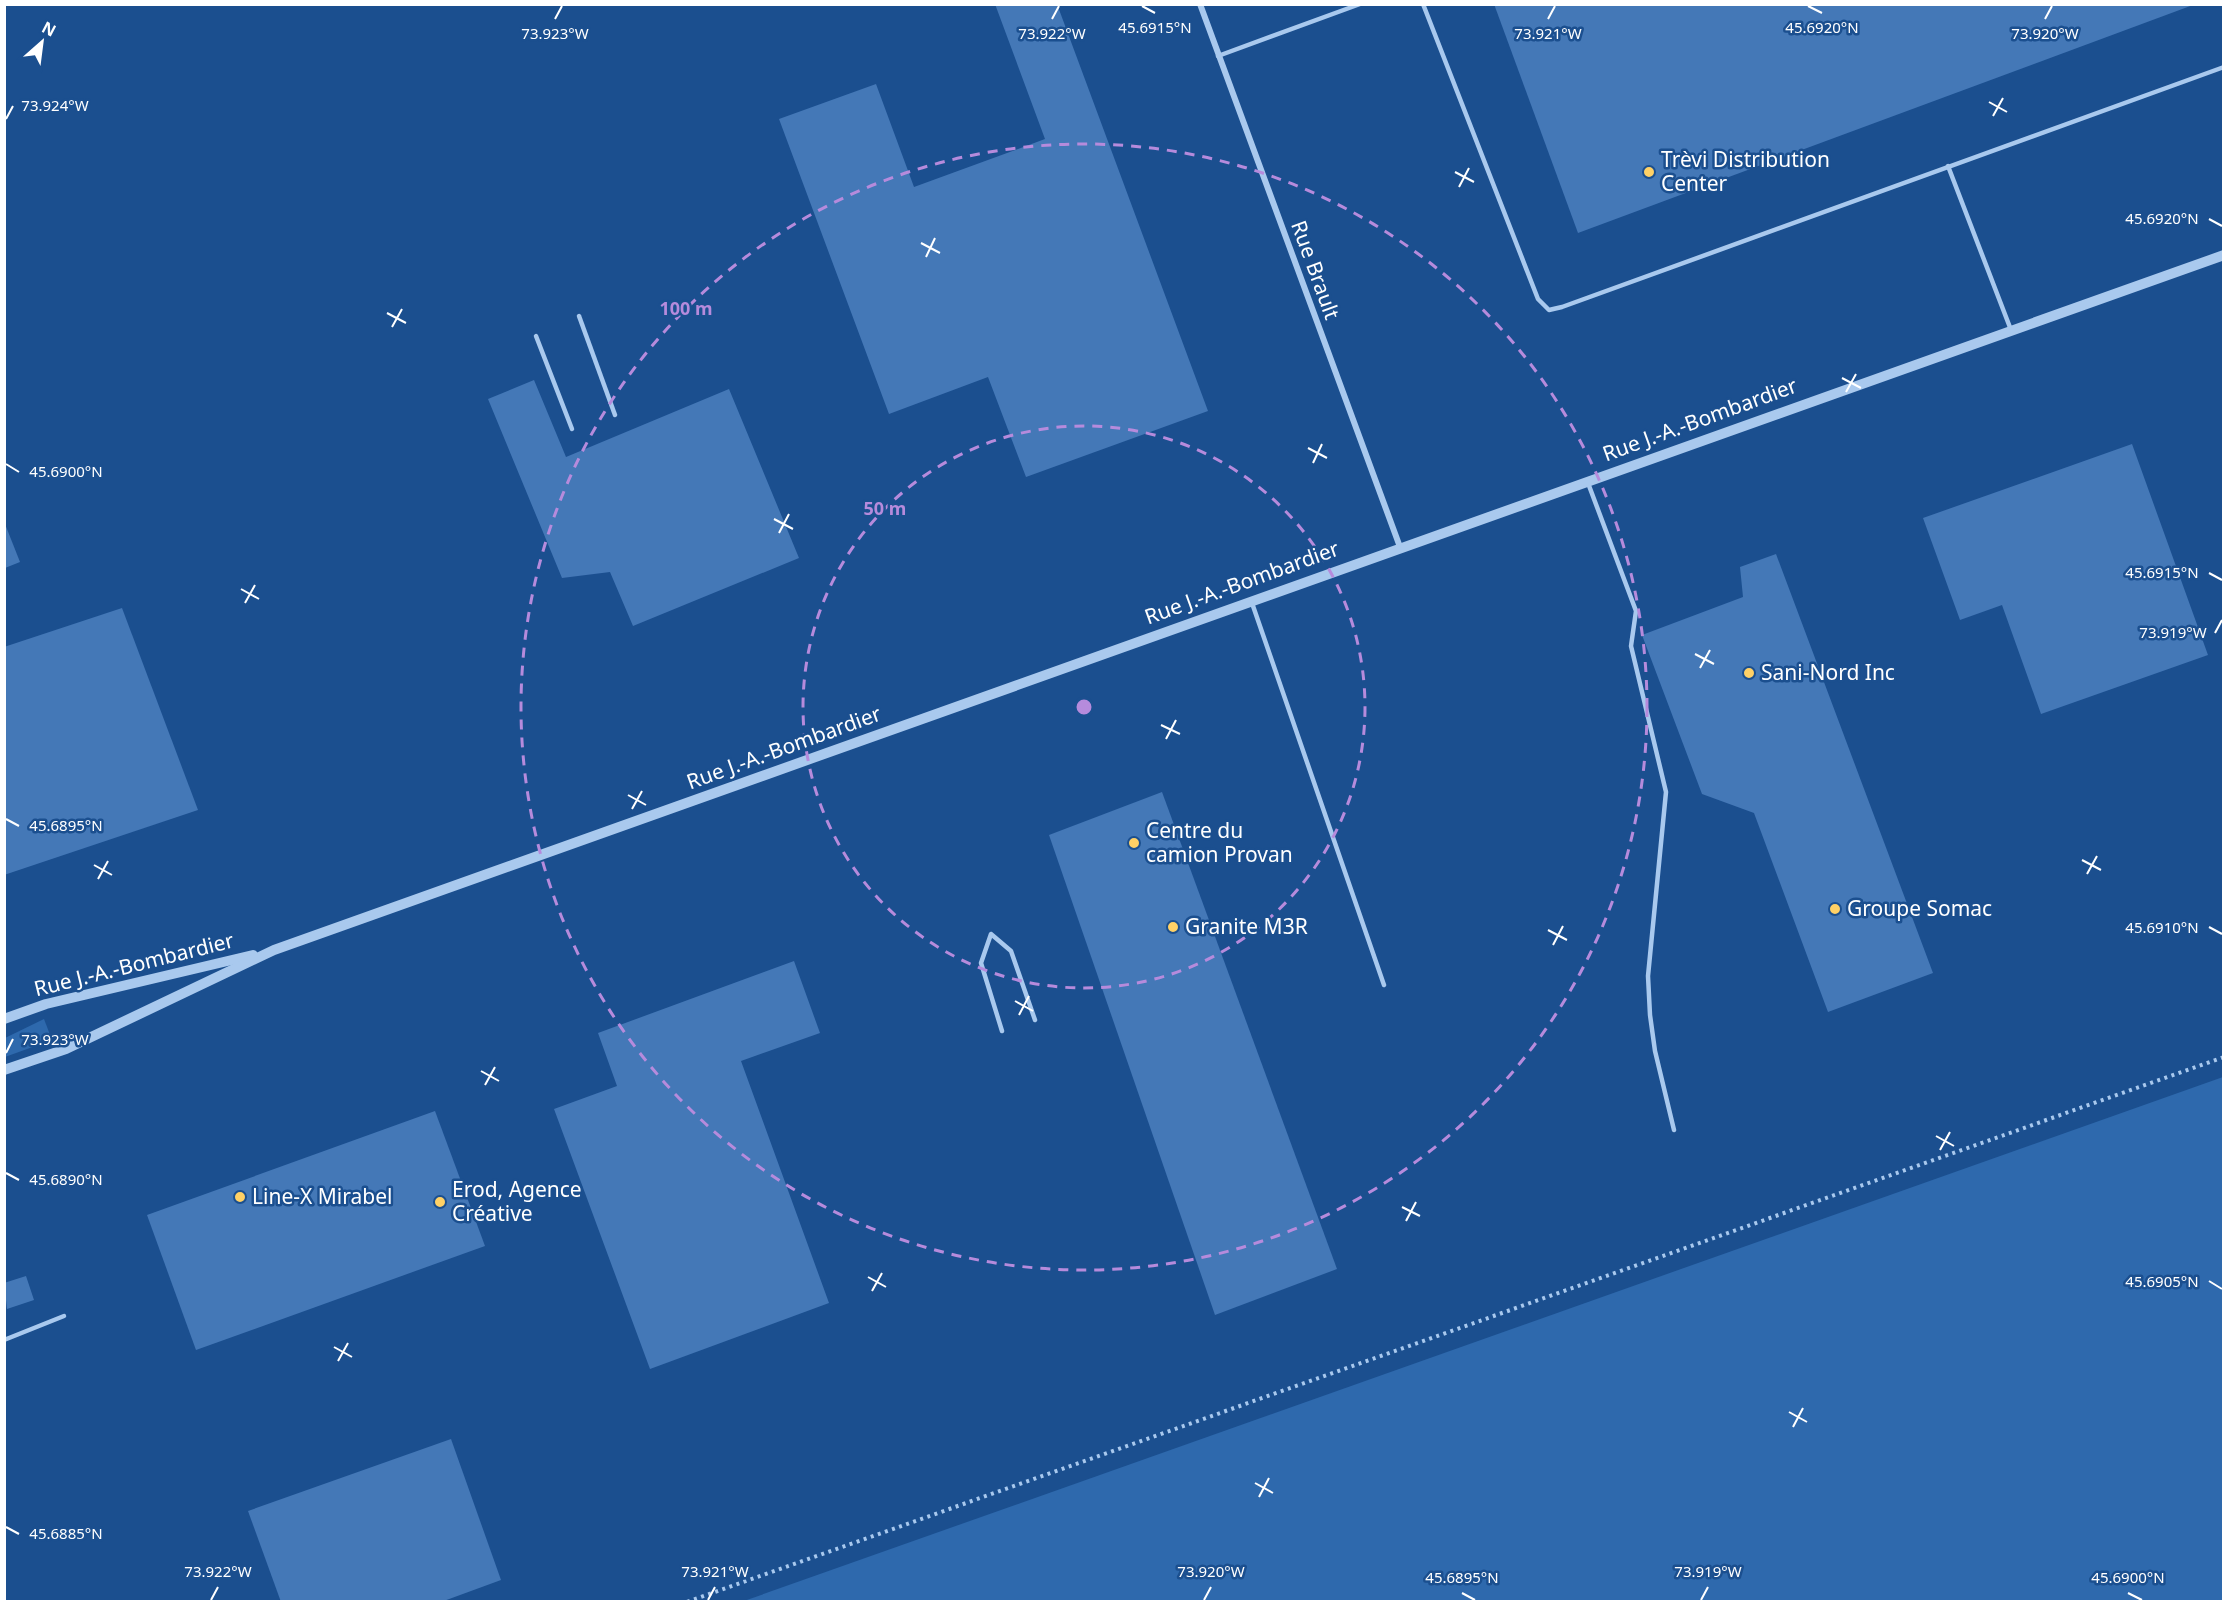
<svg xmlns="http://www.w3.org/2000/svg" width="2228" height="1606" font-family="'Noto Sans',sans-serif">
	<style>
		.green { fill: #2e69ad }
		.building { fill: #4478b7 }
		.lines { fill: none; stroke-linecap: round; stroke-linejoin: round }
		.path { stroke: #a9c9ee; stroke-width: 4; stroke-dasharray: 3 4.5; stroke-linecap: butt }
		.service { stroke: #a9c9ee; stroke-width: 4.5 }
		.minor { stroke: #a9c9ee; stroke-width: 6 }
		.tertiary { stroke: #a9c9ee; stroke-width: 10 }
		.ticks { fill: none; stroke: #fff; stroke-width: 2 }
		.ring { fill: none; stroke: #b68bdc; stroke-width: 3; stroke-dasharray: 10 8 }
		.poi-dot { fill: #ffd166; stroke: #1b4f8f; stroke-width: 2 }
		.labels { text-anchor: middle; stroke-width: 5; stroke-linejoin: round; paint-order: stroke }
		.poi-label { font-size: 21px; fill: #fff; stroke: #1b4f8f; text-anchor: start }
		.street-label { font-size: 21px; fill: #fff; stroke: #1b4f8f }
		.ticks-label { font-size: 15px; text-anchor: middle; fill: #fff; stroke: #1b4f8f; stroke-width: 5; stroke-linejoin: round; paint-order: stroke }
		.centre { fill: #b68bdc; stroke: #1b4f8f; stroke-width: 3 }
		.ring-label { font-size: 18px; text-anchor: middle; font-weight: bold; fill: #b68bdc; stroke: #1b4f8f; stroke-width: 5; stroke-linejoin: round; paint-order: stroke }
	</style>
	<rect width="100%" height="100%" fill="#1b4f8f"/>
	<!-- green -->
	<g class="green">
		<polygon points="44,1019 52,1040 5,1057 5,1038"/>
		<polygon points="2223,1077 2223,1601 744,1601"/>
	</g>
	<!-- building -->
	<g class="building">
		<polygon points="995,4 1057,4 1208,411 1026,477 988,377 889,414 779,119 876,84 914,187 1045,139"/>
		<polygon points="1494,4 2193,4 2193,5 1578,233"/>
		<polygon points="534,380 566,457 729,389 799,558 633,626 610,572 562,578 488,399"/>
		<polygon points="2132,444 2208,655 2041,714 2002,605 1960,620 1923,518"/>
		<polygon points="5,524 20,562 5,568"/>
		<polygon points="1776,554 1933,973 1828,1012 1754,813 1702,794 1642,635 1743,597 1740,567"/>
		<polygon points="122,608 198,810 4,875 4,647"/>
		<polygon points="1162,792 1337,1269 1215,1315 1049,835"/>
		<polygon points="794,961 820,1033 741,1061 829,1303 650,1369 554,1109 617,1086 598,1033"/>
		<polygon points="435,1111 485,1246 196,1350 147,1215"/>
		<polygon points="26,1276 34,1300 7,1309 4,1283"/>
		<polygon points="451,1439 501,1580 441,1602 281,1602 248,1511"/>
	</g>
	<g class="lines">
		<!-- path -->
		<polyline class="path" points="687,1602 2224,1057"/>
		<!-- service -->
		<g class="service">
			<polyline points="1423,4 1538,299 1549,310 1562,307 2224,67"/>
			<polyline points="1218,56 1360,4"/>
			<polyline points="1948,166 2011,330"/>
			<polyline points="579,316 615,415"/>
			<polyline points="536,336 572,429"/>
			<polyline points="1588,483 1636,611 1631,646 1666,792 1648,976 1650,1015 1655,1051 1674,1130"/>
			<polyline points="1252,603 1384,985"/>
			<polyline points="1002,1031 981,963 991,934 1011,951 1035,1020"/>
			<polyline points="4,1340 64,1316"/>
		</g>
		<!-- minor -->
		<polyline class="minor" points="1200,4 1400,547"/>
		<!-- tertiary -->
		<g class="tertiary">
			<polyline points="4,1019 46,1004 253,955"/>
			<polyline points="4,1070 66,1049 274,950 2224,255"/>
		</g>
	</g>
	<!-- ticks -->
	<path class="ticks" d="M1142,6L1155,13M1808,6L1822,13M555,19L562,6M1052,19L1059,6M1548,19L1555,6M2045,19L2052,6M1989,102L2007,112M1993,116L2003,98M6,119L13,106M1455,172L1474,182M1459,187L1469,168M2209,219L2222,226M921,243L940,253M926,257L935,238M387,313L406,323M392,327L402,309M1842,378L1861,388M1846,392L1856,374M1308,448L1327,458M1313,463L1322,444M6,464L19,472M774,519L793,529M779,533L789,514M2209,573L2222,580M241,589L259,599M245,603L255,585M2215,633L2222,620M1695,654L1714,664M1700,668L1710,650M1161,725L1180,734M1166,739L1176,720M628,795L646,805M632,809L642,791M6,819L19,826M2082,860L2101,870M94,865L112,875M2087,874L2097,856M98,879L108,861M2209,927L2222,934M1548,930L1567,940M1553,945L1563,926M1015,1001L1033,1011M1019,1015L1029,996M6,1053L13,1039M481,1071L499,1081M485,1085L495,1067M1936,1136L1954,1146M1940,1150L1950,1132M6,1173L19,1180M1402,1207L1420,1216M1406,1221L1416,1202M868,1277L886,1287M2209,1281L2222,1289M872,1291L882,1273M334,1347L352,1357M338,1361L348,1343M1789,1412L1807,1422M1793,1427L1803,1408M1255,1483L1273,1493M1259,1497L1269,1478M6,1527L19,1534M1462,1593L1475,1600M2128,1593L2142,1600M211,1600L218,1587M708,1600L715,1587M1204,1600L1211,1587M1701,1600L1708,1587"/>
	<!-- distance rings -->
	<g class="ring">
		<circle cx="1084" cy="707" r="281"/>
		<circle cx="1084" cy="707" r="563"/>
	</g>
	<!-- markers -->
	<g class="poi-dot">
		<circle cx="1649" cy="172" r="6"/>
		<circle cx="1749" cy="673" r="6"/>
		<circle cx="1134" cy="843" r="6"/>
		<circle cx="1835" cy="909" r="6"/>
		<circle cx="1173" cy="927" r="6"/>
		<circle cx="240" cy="1197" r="6"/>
		<circle cx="440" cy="1202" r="6"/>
	</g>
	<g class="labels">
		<!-- poi labels -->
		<g class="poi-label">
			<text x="1661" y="167">Trèvi Distribution<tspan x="1661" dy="24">Center</tspan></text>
			<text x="1761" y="680">Sani-Nord Inc</text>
			<text x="1146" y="838">Centre du<tspan x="1146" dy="24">camion Provan</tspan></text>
			<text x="1847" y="916">Groupe Somac</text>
			<text x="1185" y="934">Granite M3R</text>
			<text x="452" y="1197">Erod, Agence<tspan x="452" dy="24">Créative</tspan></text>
			<text x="252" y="1204">Line-X Mirabel</text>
		</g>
		<!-- street labels -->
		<g class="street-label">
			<text transform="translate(1315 270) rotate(70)" y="7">Rue Brault</text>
			<text transform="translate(1700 420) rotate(-20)" y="7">Rue J.-A.-Bombardier</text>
			<text transform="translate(1242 583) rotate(-20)" y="7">Rue J.-A.-Bombardier</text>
			<text transform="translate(784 748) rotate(-20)" y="7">Rue J.-A.-Bombardier</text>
			<text transform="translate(134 965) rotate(-14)" y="7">Rue J.-A.-Bombardier</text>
		</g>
	</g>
	<g class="ticks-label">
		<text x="1822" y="33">45.6920°N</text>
		<text x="1155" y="33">45.6915°N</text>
		<text x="555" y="39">73.923°W</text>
		<text x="1052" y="39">73.922°W</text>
		<text x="1548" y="39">73.921°W</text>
		<text x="2045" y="39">73.920°W</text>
		<text x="55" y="111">73.924°W</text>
		<text x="2162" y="224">45.6920°N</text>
		<text x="66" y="477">45.6900°N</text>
		<text x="2162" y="578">45.6915°N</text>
		<text x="2173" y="638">73.919°W</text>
		<text x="66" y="831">45.6895°N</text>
		<text x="2162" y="933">45.6910°N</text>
		<text x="55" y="1045">73.923°W</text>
		<text x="66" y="1185">45.6890°N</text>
		<text x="2162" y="1287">45.6905°N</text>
		<text x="66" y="1539">45.6885°N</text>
		<text x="218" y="1577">73.922°W</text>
		<text x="715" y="1577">73.921°W</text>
		<text x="1211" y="1577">73.920°W</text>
		<text x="1708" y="1577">73.919°W</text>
		<text x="1462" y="1583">45.6895°N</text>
		<text x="2128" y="1583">45.6900°N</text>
	</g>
	<circle cx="1084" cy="707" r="9" class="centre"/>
	<g class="ring-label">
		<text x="686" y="315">100 m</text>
		<text x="885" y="515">50 m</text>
	</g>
	<!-- border -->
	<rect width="2228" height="1606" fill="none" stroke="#ffffff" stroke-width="12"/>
	<!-- north arrow -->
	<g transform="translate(42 42) rotate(28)" stroke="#1b4f8f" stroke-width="4.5" paint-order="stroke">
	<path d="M0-4.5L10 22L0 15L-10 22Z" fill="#ffffff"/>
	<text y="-9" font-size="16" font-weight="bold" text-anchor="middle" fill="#ffffff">N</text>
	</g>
</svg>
